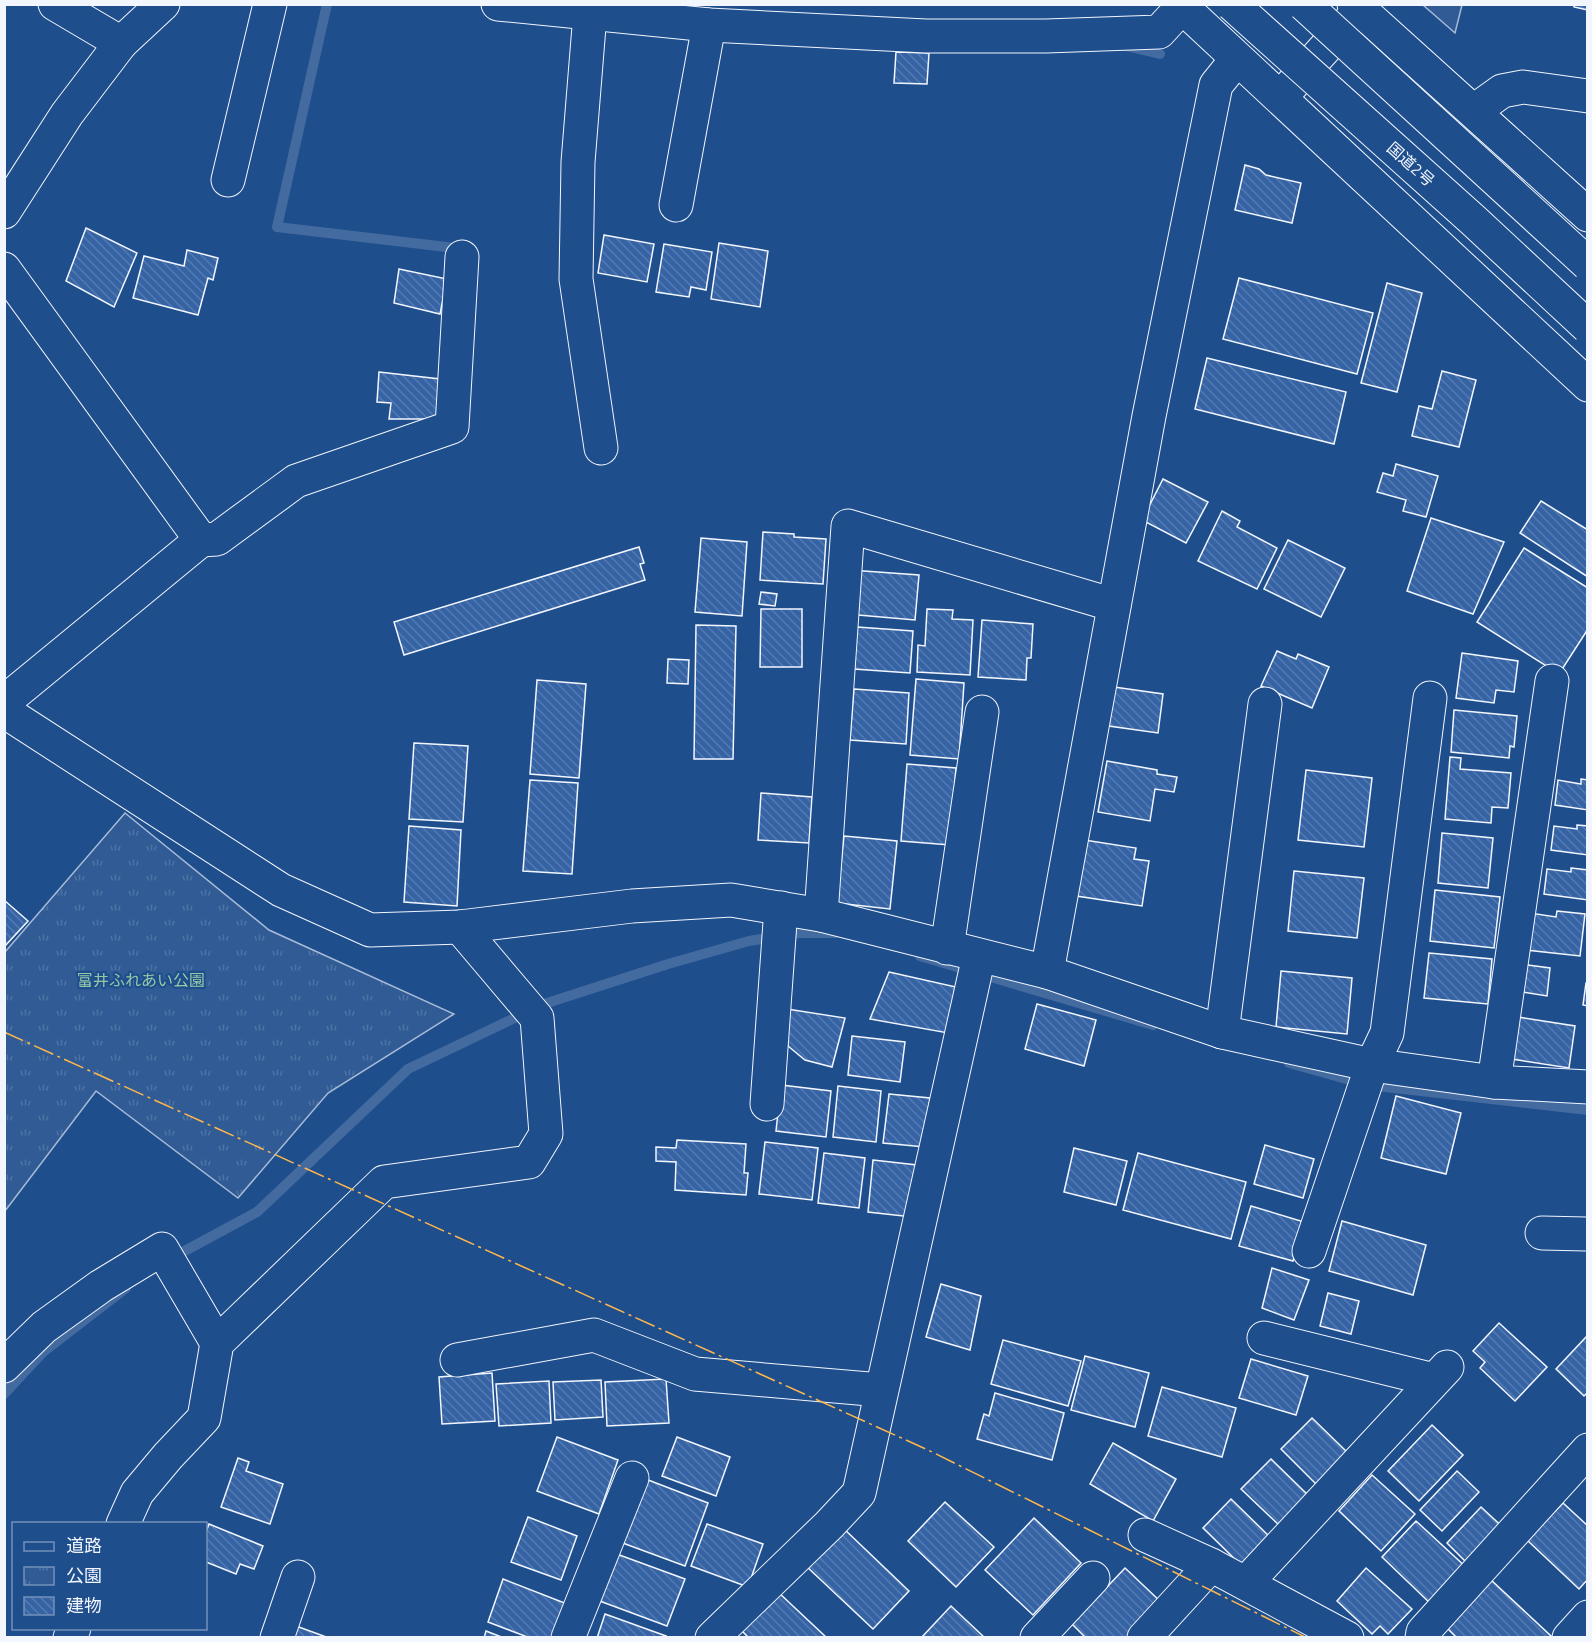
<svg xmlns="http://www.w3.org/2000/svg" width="1592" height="1642" font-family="Ubuntu,'Noto Sans JP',sans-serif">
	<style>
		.built { fill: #305b95; stroke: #a8bbd7; stroke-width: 1.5 }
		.park { fill: url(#park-tufts); stroke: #a8bbd7; stroke-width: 1.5 }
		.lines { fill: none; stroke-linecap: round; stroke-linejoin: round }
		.stream { stroke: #446ba0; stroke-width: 10 }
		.building { fill: url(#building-back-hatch); stroke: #f2f6ff; stroke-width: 1.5 }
		.minor-casing { stroke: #f2f6ff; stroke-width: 35 }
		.highway-casing { stroke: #f2f6ff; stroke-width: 35 }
		.minor { stroke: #1f4e8c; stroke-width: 33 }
		.highway { stroke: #1f4e8c; stroke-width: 33 }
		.highway-bridge-casing { stroke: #f2f6ff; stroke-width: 35; stroke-linecap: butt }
		.highway-bridge { stroke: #1f4e8c; stroke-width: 33 }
		.power { stroke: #ffb74d; stroke-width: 1.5; stroke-dasharray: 21 4.5 3 4.5; stroke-linecap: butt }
		.labels { text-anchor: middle; stroke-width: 4.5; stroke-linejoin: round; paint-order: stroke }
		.street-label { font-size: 16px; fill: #f2f6ff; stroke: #1f4e8c }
		.park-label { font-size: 16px; fill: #97c8a6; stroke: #1f4e8c }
	</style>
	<defs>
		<pattern id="park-tufts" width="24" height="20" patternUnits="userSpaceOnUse" patternTransform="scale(1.5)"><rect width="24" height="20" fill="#305b95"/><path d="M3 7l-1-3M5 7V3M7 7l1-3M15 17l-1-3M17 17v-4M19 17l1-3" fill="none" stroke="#4e73a5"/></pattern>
		<pattern id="building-back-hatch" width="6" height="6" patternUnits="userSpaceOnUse" patternTransform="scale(1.5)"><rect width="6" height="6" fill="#3563a3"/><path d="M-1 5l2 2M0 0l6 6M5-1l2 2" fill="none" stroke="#537ab1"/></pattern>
	</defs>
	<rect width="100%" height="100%" fill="#1f4e8c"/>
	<!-- built -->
	<polygon class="built" points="1423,5 1462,5 1455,33"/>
	<!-- park -->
	<polygon class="park" points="125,813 269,930 454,1014 328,1093 238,1198 96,1091 5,1211 5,952"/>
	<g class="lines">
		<!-- stream -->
		<g class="stream">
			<polyline points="327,4 277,227 455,248 455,255"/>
			<polyline points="1126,46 1160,54"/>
			<polyline points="920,956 1153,1025"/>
			<polyline points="1289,1063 1368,1085 1588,1110"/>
			<polyline points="181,1253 257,1212 408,1069 544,1004 668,964 749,941 799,933 836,933"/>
			<polyline points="4,1394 43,1352 126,1288"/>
		</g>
	</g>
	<!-- building -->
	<g class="building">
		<polygon points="1574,4 1588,4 1588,10 1574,7"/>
		<polygon points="896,52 929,53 927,84 894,83"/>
		<polygon points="1245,165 1259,169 1266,175 1301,183 1292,223 1235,210"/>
		<polygon points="86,228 137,253 114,307 66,281"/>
		<polygon points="604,235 654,244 647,282 598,273"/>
		<polygon points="719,243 768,251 760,307 711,299"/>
		<polygon points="664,244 712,252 706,290 691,287 689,297 656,292"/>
		<polygon points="187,250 218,258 213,280 208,278 198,315 133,298 144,256 184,266"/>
		<polygon points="399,269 447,279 440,314 394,303"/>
		<polygon points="1239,278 1373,313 1357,374 1223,339"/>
		<polygon points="1387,283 1422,293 1397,392 1361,383"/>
		<polygon points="1207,358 1346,392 1334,444 1195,409"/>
		<polygon points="1442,371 1476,380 1459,447 1412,436 1419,406 1432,409"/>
		<polygon points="379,372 440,379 438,419 389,419 391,403 377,402"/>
		<polygon points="1396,464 1438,476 1426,517 1403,511 1406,500 1377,492 1383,473 1393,476"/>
		<polygon points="1163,479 1208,502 1186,543 1142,520"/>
		<polygon points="1541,501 1588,530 1588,577 1520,533"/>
		<polygon points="1222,511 1240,521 1237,527 1277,548 1257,589 1198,561"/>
		<polygon points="1431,518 1504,542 1473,614 1407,591"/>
		<polygon points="763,532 794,534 794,537 826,539 823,584 760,580"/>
		<polygon points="701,538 747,542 742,616 695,612"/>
		<polygon points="1288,540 1345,568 1321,617 1264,589"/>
		<polygon points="639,547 644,563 640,564 645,580 404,655 394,622"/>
		<polygon points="1524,548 1588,588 1588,629 1559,674 1477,622"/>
		<polygon points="850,570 919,575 915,620 847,614"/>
		<polygon points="761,592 777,594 775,606 759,604"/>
		<polygon points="761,609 802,609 802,667 760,667"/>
		<polygon points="927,609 953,610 952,619 973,620 970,675 917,672 918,645 925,646"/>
		<polygon points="982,620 1033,624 1031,658 1027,658 1026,680 978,677"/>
		<polygon points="696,625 736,626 733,759 694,759"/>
		<polygon points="857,627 913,631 910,673 854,669"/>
		<polygon points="1277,651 1296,659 1298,654 1329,667 1312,708 1261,686"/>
		<polygon points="1462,653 1518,661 1514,692 1496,690 1494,703 1456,698"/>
		<polygon points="668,659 689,660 688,684 667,683"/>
		<polygon points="916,679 964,683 959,759 910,755"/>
		<polygon points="537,680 586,684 579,778 530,774"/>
		<polygon points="1114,687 1163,694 1158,733 1109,726"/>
		<polygon points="854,689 909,693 906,744 850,740"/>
		<polygon points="1454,710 1517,716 1514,747 1510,746 1509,758 1451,752"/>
		<polygon points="414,743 468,746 463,822 409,819"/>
		<polygon points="1450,757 1461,758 1460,769 1511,773 1508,808 1492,807 1491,823 1445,819"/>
		<polygon points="1107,761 1157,770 1157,774 1177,777 1174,792 1155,789 1150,821 1098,812"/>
		<polygon points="907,764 956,768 950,845 901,841"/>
		<polygon points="1306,770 1372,778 1364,847 1298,840"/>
		<polygon points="1581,779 1588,780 1588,810 1555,805 1558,780 1581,784"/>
		<polygon points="530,780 578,783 572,874 523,871"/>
		<polygon points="761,793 812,797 809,843 758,840"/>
		<polygon points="1577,825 1588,826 1588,855 1551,850 1554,826 1577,829"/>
		<polygon points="409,826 461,830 457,906 404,902"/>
		<polygon points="1442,833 1493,838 1488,888 1438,883"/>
		<polygon points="844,836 897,841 890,909 837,903"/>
		<polygon points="1078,839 1136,848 1134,859 1149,861 1142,906 1070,895"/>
		<polygon points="1571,868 1588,870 1588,900 1544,894 1547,869 1571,872"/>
		<polygon points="1294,871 1364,878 1357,938 1288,931"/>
		<polygon points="1435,890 1500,897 1494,948 1430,941"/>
		<polygon points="4,900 28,921 4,947"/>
		<polygon points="1557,911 1585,914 1580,956 1526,950 1530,913 1556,917"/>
		<polygon points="1429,953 1492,959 1488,1004 1424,998"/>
		<polygon points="1520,964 1550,968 1547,996 1516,991"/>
		<polygon points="1281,971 1352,978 1347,1034 1276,1027"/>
		<polygon points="889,972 956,987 948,1033 870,1019"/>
		<polygon points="1586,983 1588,983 1588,1006 1583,1005"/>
		<polygon points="1037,1004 1096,1020 1084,1066 1025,1049"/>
		<polygon points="787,1009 845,1018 832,1067 805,1060 788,1046"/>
		<polygon points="1518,1017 1575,1026 1569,1068 1512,1059"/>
		<polygon points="852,1036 905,1042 900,1082 848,1075"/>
		<polygon points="781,1085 831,1091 826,1137 776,1131"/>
		<polygon points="838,1086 881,1091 876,1142 833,1137"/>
		<polygon points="889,1094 930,1098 925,1147 883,1143"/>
		<polygon points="1396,1096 1461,1113 1446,1174 1381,1158"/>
		<polygon points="677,1140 746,1144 744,1173 748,1173 746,1195 675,1190 676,1162 656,1161 656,1147 676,1148"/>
		<polygon points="765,1142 818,1148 812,1200 759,1194"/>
		<polygon points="1265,1145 1314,1159 1303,1198 1254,1184"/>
		<polygon points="1074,1148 1127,1161 1116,1205 1064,1192"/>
		<polygon points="824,1153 865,1158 859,1208 818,1203"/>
		<polygon points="1138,1153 1246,1182 1231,1239 1123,1210"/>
		<polygon points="873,1160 917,1165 912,1217 868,1212"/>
		<polygon points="1251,1206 1304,1222 1293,1261 1239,1246"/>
		<polygon points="1342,1221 1426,1245 1413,1295 1329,1271"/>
		<polygon points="1272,1268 1309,1280 1294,1320 1262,1308"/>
		<polygon points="941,1284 981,1296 970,1350 926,1337"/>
		<polygon points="1328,1293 1359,1301 1351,1334 1320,1326"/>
		<polygon points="1499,1323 1547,1367 1515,1401 1480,1368 1485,1362 1473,1351"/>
		<polygon points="1588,1335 1588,1392 1584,1396 1556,1369"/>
		<polygon points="1003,1340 1081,1361 1068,1406 991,1384"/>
		<polygon points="1085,1356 1149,1373 1135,1427 1071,1410"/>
		<polygon points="1251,1359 1308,1376 1296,1415 1239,1398"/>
		<polygon points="492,1373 495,1421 442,1424 439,1377"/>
		<polygon points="666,1379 669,1423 607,1426 605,1382"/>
		<polygon points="601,1380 603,1417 555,1420 553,1382"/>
		<polygon points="549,1381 551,1423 499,1426 496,1384"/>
		<polygon points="1162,1387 1236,1408 1222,1457 1148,1436"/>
		<polygon points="995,1393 1064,1413 1052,1460 977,1439 984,1414 989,1416"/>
		<polygon points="1312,1418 1348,1453 1317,1485 1281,1449"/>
		<polygon points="1432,1425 1463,1455 1419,1501 1388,1471"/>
		<polygon points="557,1437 618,1460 599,1514 537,1491"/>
		<polygon points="677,1437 730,1457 716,1496 662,1476"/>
		<polygon points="1113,1443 1176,1479 1153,1521 1090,1484"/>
		<polygon points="238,1458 249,1462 246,1471 283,1484 270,1524 221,1507"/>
		<polygon points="1271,1459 1309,1496 1280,1526 1241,1489"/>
		<polygon points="1457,1471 1479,1492 1442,1531 1420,1510"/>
		<polygon points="1372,1475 1415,1514 1381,1551 1339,1511"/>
		<polygon points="643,1478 708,1503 685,1566 620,1542"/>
		<polygon points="1231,1499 1272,1539 1244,1568 1203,1528"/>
		<polygon points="945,1502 994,1547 956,1587 908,1541"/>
		<polygon points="1563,1503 1588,1526 1588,1579 1579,1589 1527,1540"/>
		<polygon points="1481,1507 1508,1532 1473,1569 1447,1543"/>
		<polygon points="528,1517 577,1536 561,1580 511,1562"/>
		<polygon points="1034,1518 1081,1563 1033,1615 985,1570"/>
		<polygon points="1416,1521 1468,1569 1433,1606 1382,1557"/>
		<polygon points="209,1524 263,1546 254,1569 240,1564 236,1574 206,1562 206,1532"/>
		<polygon points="707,1524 763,1544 748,1587 691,1566"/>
		<polygon points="842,1527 909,1591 873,1629 805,1565"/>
		<polygon points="614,1553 685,1579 667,1626 597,1600"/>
		<polygon points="1125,1568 1162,1603 1130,1638 1086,1638 1072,1624"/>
		<polygon points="1366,1568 1412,1609 1388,1634 1380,1626 1372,1634 1337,1601"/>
		<polygon points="503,1579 567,1604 555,1638 530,1638 488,1622"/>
		<polygon points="1490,1579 1551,1636 1550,1638 1457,1638 1445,1626"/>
		<polygon points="778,1592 827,1638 749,1638 742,1631"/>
		<polygon points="951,1606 985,1638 921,1638"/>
		<polygon points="605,1614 666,1636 665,1638 597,1638"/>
		<polygon points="296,1626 329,1638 293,1638"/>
		<polygon points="486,1631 504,1638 484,1638"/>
	</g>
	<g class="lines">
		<!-- minor casing -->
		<g class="minor-casing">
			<g id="minor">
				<polyline points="55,4 121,43 163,4"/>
				<polyline points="498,4 709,25 926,36 1046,36 1159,32 1182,7"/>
				<polyline points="590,14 578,162 576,279 601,448"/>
				<polyline points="1474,111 1502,91 1523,87 1588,96"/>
				<polyline points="228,180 270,4"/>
				<polyline points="676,205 709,25"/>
				<polyline points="4,212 67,114 121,43"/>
				<polyline points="4,269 201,540 15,693 4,704"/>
				<polyline points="201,540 217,539 296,481 452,427 462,257"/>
				<polyline points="4,711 281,890 370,930 460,927 632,906 731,900 821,915 1047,972 1222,1032 1372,1065 1494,1082 1588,1087"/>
				<polyline points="821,915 848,526 1114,605"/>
				<polyline points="947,948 982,712"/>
				<polyline points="1047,972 1149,416 1216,85 1237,59"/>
				<polyline points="1222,1032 1265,704"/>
				<polyline points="1494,1082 1552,681"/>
				<polyline points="767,1104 781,908"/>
				<polyline points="1542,1233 1586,1234"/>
				<polyline points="1309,1251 1372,1065 1387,1033 1430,698"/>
				<polyline points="1264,1338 1434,1380"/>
				<polyline points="457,1360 594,1335 695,1374 881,1390"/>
				<polyline points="4,1366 44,1327 101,1286 162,1249 217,1343"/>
				<polyline points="123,1524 137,1493 168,1456 204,1418 217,1343 384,1182 529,1162 546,1134 537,1018 460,927"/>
				<polyline points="1145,1535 1211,1565 1347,1638"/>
				<polyline points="1246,1583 1447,1367"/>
				<polyline points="70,1638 74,1628"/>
				<polyline points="277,1638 298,1577"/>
				<polyline points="568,1638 632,1478"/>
				<polyline points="712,1638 829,1525 859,1493 979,956"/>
				<polyline points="1037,1638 1093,1578"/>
				<polyline points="1144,1638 1211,1565"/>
				<polyline points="1422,1638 1423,1632 1588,1450"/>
				<polyline points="1569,1638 1588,1617"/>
			</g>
		</g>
		<!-- highway casing -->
		<g class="highway-casing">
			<g id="highway">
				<polyline points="1179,4 1588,385"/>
				<polyline points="1354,4 1588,215"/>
				<polyline points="1287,90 1357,13"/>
			</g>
		</g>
		<!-- minor -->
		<use href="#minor" class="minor"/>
		<!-- highway -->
		<use href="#highway" class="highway"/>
		<!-- highway-bridge casing -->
		<g class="highway-bridge-casing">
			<g id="highway-bridge">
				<polyline points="1232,4 1473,220 1588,327"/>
				<polyline points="1304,4 1588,264"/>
			</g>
		</g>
		<!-- highway-bridge -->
		<use href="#highway-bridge" class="highway-bridge"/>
		<!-- power -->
		<polyline class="power" points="4,1032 928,1450 1307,1638"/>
	</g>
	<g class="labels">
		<!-- street labels -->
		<g class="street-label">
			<text transform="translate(1411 164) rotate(42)" y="6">国道2号</text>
		</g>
		<!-- park labels -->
		<g class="park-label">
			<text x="141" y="986">富井ふれあい公園</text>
		</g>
	</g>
	<!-- border -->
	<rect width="1592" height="1642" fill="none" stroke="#f2f6ff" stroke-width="12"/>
	<!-- legend -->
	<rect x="12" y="1522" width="195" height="108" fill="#1f4e8c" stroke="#7391ba" stroke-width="1.5"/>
	<rect x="24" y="1542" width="30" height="9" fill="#1f4e8c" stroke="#7391ba" stroke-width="1.5"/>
	<text x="66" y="1552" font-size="18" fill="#f2f6ff">道路</text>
	<rect x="24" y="1567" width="30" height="18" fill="url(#park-tufts)" stroke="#7391ba" stroke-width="1.5"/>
	<text x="66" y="1582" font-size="18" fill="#f2f6ff">公園</text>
	<rect x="24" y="1597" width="30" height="18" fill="url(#building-back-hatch)" stroke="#7391ba" stroke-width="1.5"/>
	<text x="66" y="1612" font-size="18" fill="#f2f6ff">建物</text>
</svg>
